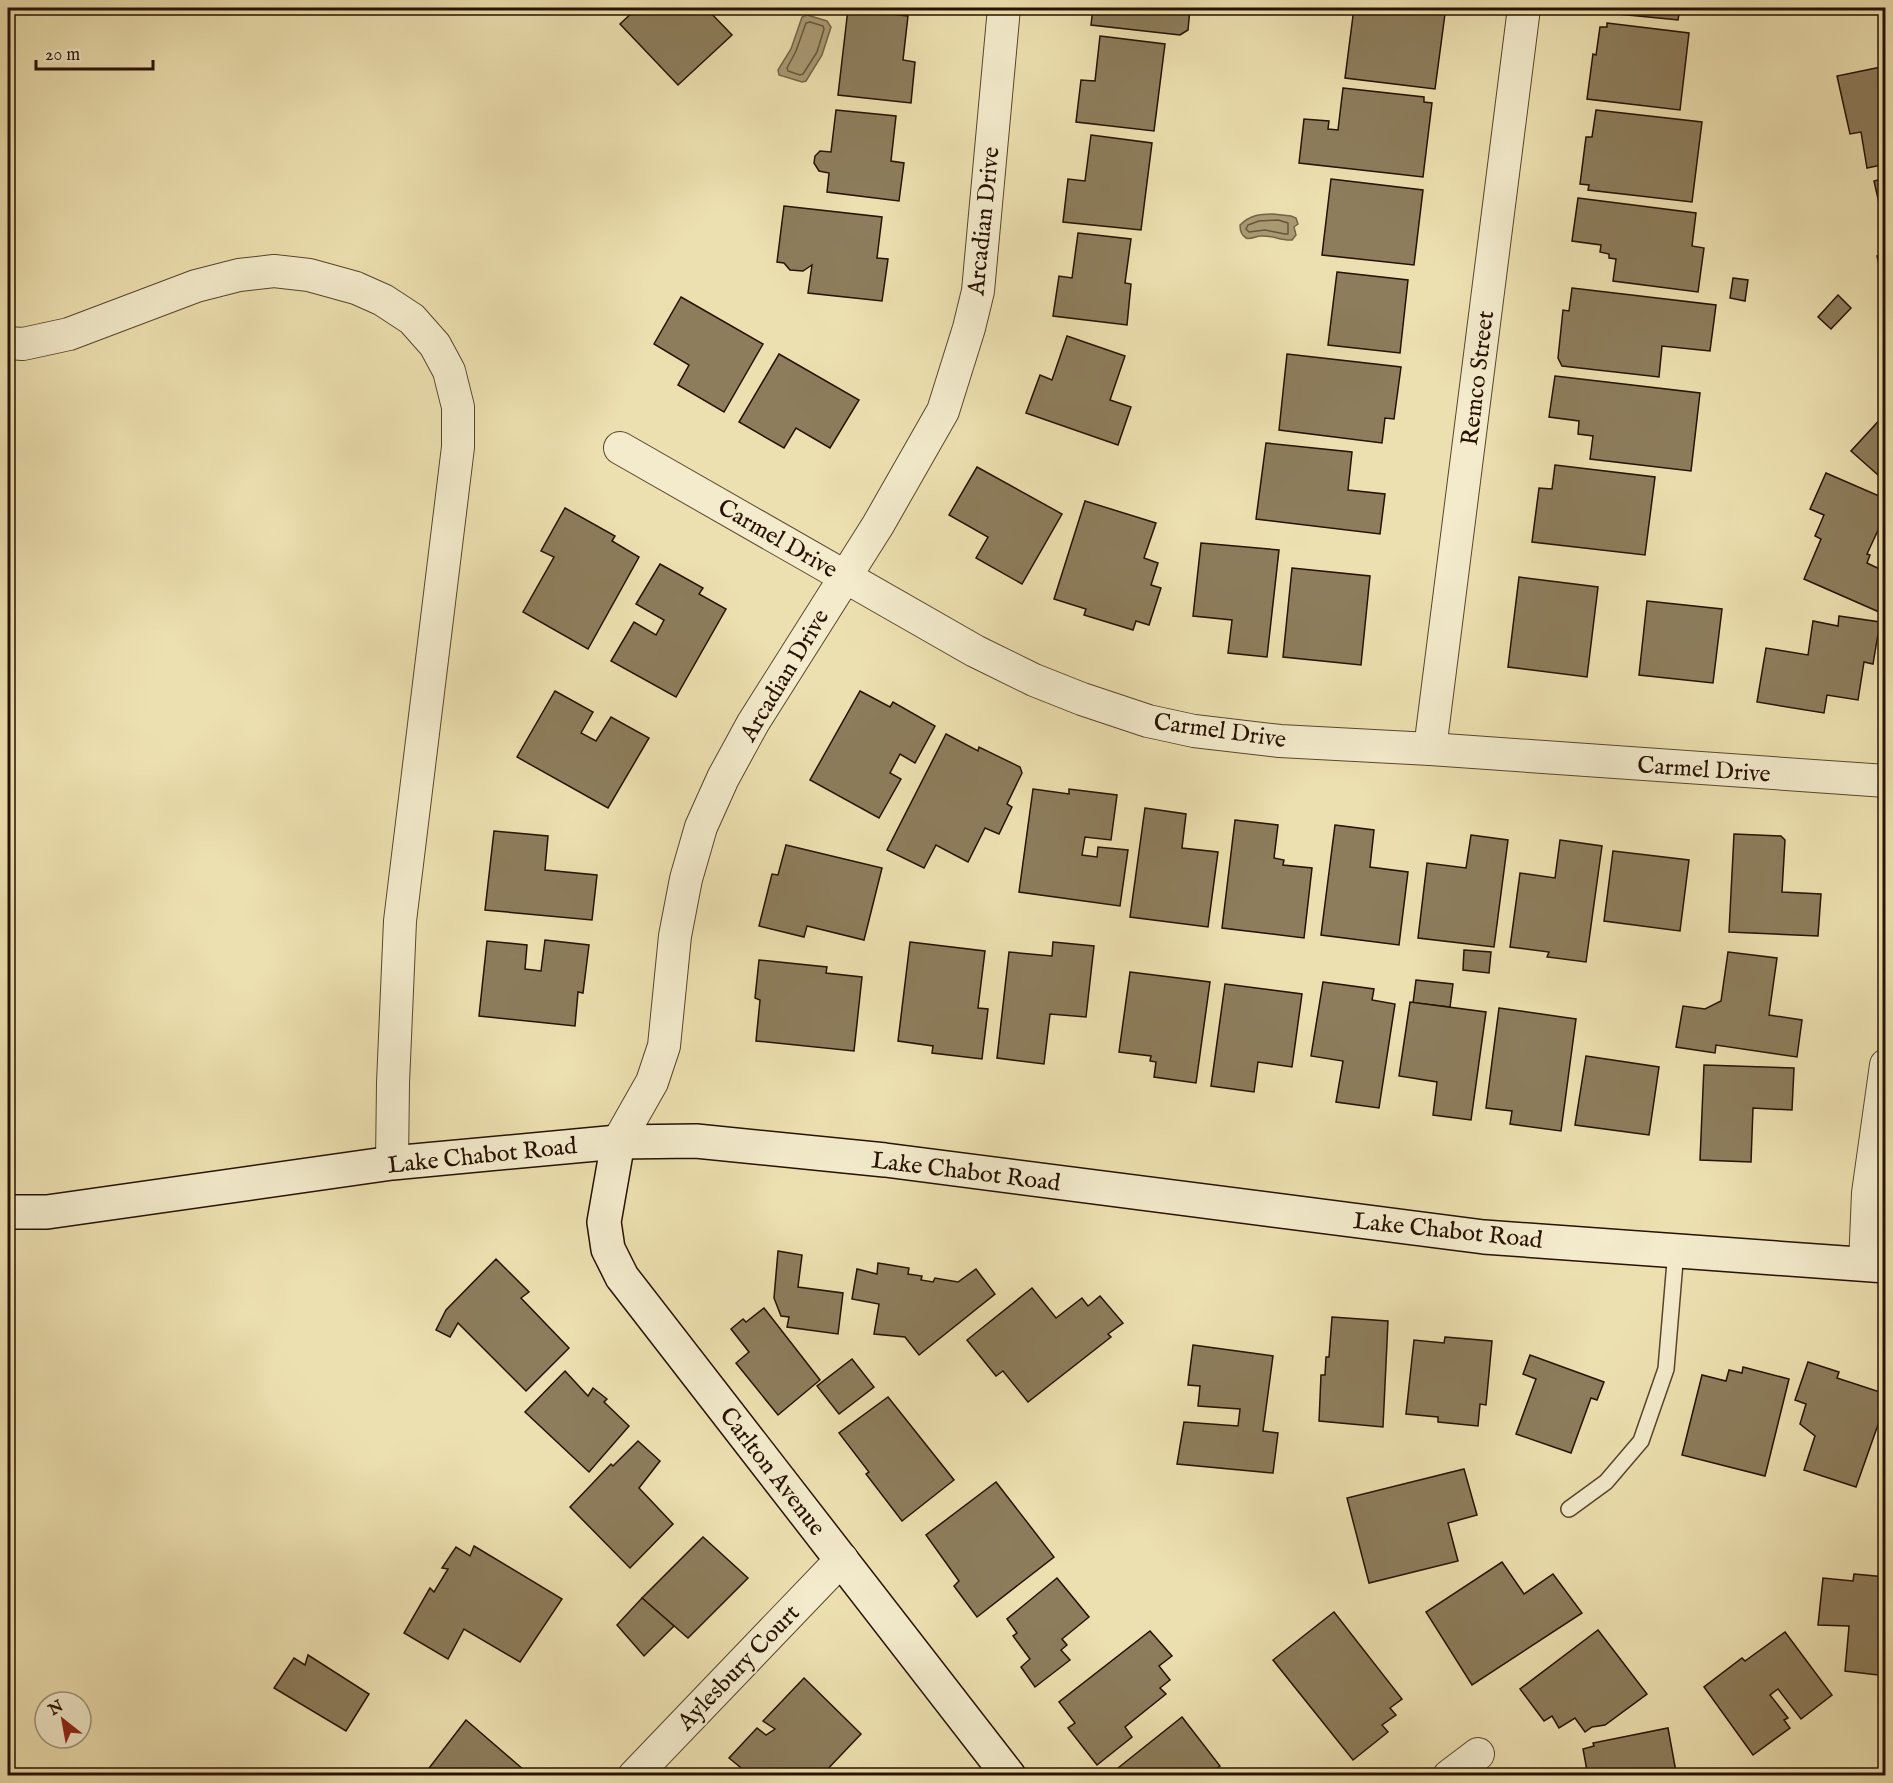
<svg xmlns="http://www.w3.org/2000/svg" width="1893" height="1783" font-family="'IM FELL English',serif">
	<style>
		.water { fill: #a99a74; stroke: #756346; stroke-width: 1.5 }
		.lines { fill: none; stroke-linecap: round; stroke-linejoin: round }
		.shore { stroke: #68563a; stroke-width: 1.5 }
		.building { fill: #8d7d5c; stroke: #261100; stroke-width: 1.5 }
		.lane-casing { stroke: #58452c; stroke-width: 18 }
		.street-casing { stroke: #58452c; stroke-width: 34 }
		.secondary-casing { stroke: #261100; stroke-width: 36 }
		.lane { stroke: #f3ebcc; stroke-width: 15 }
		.street { stroke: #f3ebcc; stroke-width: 32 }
		.secondary { stroke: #f3ebcc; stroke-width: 33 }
		.labels { text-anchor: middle; stroke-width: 4.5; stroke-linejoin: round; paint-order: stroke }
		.street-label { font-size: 24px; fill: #261100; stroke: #f3ebcc }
	</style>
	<rect width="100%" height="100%" fill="#ede0b0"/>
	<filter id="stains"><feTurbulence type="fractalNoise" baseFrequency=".00333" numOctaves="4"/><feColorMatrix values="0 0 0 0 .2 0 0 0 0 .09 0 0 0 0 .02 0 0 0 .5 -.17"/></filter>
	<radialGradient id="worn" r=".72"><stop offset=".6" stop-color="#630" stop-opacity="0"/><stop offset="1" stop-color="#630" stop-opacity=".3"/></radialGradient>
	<!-- water -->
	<g class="water">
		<polygon points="807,15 827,21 831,27 822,55 806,81 802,82 779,75 778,70 791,49 802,17"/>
		<path d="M1273,214L1291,216L1296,218L1298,224L1294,227L1296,235L1292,240C1281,241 1272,235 1261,236C1256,236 1251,240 1246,238C1241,235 1240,230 1240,225C1250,215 1260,214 1273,214Z"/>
	</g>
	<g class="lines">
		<!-- shore -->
		<g class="shore">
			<polygon points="810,22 823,26 824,29 817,52 803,74 800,75 788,71 787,68 796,51 806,23"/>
			<polygon points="1278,220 1288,223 1288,234 1285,234 1265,230 1249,232 1246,229 1248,225 1259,221"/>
		</g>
	</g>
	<!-- building -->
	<g class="building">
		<polygon points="637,8 689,8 695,14 702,8 706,8 732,35 678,85 620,24"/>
		<polygon points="1093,8 1190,8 1188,30 1180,35 1091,25"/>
		<polygon points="1354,8 1392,8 1445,14 1435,89 1345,78"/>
		<polygon points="1609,8 1608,8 1680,8 1678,20 1608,13"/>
		<polygon points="848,9 908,16 903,60 915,62 911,103 838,95"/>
		<polygon points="1607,23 1689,33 1680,110 1587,99 1593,54 1596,55 1600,27 1607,27"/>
		<polygon points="1100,36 1165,44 1154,131 1076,122 1081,80 1095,81"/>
		<polygon points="1886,66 1886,164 1867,168 1861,132 1850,134 1837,76"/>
		<polygon points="1343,88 1424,97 1424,102 1432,103 1423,177 1299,163 1304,119 1329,121 1328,129 1338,130"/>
		<polygon points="836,110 896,116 891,161 904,163 899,201 827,192 829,173 819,171 814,163 815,156 820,151 831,152"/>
		<polygon points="1596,110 1702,122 1692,202 1588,190 1589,185 1580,184 1586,137 1592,137"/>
		<polygon points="1091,135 1152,143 1141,230 1063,222 1068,179 1085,181"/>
		<polygon points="1886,178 1886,234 1874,181"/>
		<polygon points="1331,179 1423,190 1414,265 1322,255"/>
		<polygon points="1578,198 1696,213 1692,246 1704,248 1698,292 1613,281 1616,259 1609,258 1609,254 1600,252 1601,245 1572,241"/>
		<polygon points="784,206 882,217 877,258 888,259 882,301 808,293 812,265 803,271 790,270 784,263 777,262"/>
		<polygon points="1078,233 1131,239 1125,283 1131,284 1127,325 1053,316 1059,276 1072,278"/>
		<polygon points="1886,254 1886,295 1877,256"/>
		<polygon points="1337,272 1408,280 1400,353 1328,345"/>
		<polygon points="1733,278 1748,280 1745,301 1730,298"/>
		<polygon points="1572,288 1716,305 1710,351 1662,346 1659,377 1562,366 1558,358 1563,310 1569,311"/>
		<polygon points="1838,295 1851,308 1831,329 1818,317"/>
		<polygon points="681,297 763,344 724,412 678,385 689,365 654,344"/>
		<polygon points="1067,336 1125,356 1110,400 1131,407 1118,445 1026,413 1040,375 1052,380"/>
		<polygon points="779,354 859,400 830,448 796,428 784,448 739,422"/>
		<polygon points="1287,354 1401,367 1394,419 1385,418 1382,443 1279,430"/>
		<polygon points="1555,376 1700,393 1691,471 1590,459 1593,436 1578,434 1579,421 1549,417"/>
		<polygon points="1886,413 1886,482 1851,451"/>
		<polygon points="1266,443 1352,452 1348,490 1385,494 1380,534 1256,519"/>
		<polygon points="1555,465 1655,477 1645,555 1532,542 1539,488 1552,489"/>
		<polygon points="977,467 1062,514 1022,584 976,558 988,537 949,515"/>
		<polygon points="1826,473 1886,499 1886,513 1867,554 1870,555 1867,563 1886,572 1886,615 1804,579 1821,539 1815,536 1824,515 1810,509"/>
		<polygon points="1085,501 1156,523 1144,558 1158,563 1151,585 1161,588 1149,625 1136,621 1133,630 1084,615 1086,609 1054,599"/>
		<polygon points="565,508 615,536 612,541 639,557 588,649 523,612 554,557 541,551"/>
		<polygon points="1201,543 1279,550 1267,657 1228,653 1232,620 1193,616"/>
		<polygon points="660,564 703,588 699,594 726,609 676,697 611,661 634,622 656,635 664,620 636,604"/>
		<polygon points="1292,568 1370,576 1361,665 1283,657"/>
		<polygon points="1519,577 1598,587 1587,677 1508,667"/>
		<polygon points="1647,601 1722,609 1713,683 1639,675"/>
		<polygon points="1839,616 1880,622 1873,664 1864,662 1858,700 1827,695 1824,713 1757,702 1766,648 1808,655 1813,621 1838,626"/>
		<polygon points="555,691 593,712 581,733 596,741 611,717 649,738 608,808 517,757"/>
		<polygon points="860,691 890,707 893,702 935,726 915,763 900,754 890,773 901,779 879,818 810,780"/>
		<polygon points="946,734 978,751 979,747 1020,767 1022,773 1007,804 1012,807 999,834 985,828 968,862 936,845 924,868 887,850"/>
		<polygon points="1033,789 1069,794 1069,789 1117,795 1111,840 1085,837 1082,855 1097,857 1098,847 1128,850 1120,906 1019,892"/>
		<polygon points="1145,808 1186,814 1182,848 1218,852 1208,927 1130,917"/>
		<polygon points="1235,820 1278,825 1274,858 1284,860 1283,865 1312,868 1304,938 1222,928"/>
		<polygon points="1335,825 1374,830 1370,867 1408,872 1399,945 1321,935"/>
		<polygon points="494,831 548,836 545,870 597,875 592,920 485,910"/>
		<polygon points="1734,834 1781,836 1785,840 1782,892 1821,894 1818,936 1729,932"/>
		<polygon points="1471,835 1508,840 1494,947 1418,938 1427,863 1466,868"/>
		<polygon points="1560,840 1602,846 1586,962 1547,957 1549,952 1510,947 1520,873 1555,878"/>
		<polygon points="786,845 882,868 864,940 807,926 804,937 759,926 772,874 778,875"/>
		<polygon points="1613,851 1689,860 1680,931 1604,921"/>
		<polygon points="545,940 589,945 583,993 578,992 575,1026 479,1016 487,941 527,945 525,969 541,971"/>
		<polygon points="910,942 985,951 978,1008 988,1009 982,1059 932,1053 933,1046 898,1041"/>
		<polygon points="1053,942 1094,946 1086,1017 1050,1014 1044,1064 997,1058 1009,952 1052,956"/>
		<polygon points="1464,950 1491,952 1489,973 1463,970"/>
		<polygon points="1728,952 1777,958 1769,1015 1802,1020 1797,1057 1716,1045 1715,1053 1676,1047 1683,1006 1705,1009 1721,1001"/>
		<polygon points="759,960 827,967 826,973 862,977 854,1051 756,1041 760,1000 755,998"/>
		<polygon points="1130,972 1210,982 1196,1083 1154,1077 1156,1062 1150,1061 1151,1056 1119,1052"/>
		<polygon points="1416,980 1453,984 1450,1007 1413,1003"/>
		<polygon points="1323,982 1374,989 1372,1000 1395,1004 1379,1108 1336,1102 1343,1061 1311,1056"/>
		<polygon points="1225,984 1302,994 1292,1067 1258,1062 1254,1092 1211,1086"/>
		<polygon points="1410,1002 1486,1012 1471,1120 1433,1115 1437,1082 1399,1076"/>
		<polygon points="1499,1008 1576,1019 1561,1131 1510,1124 1512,1111 1486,1108"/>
		<polygon points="1586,1056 1659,1067 1649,1135 1575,1125"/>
		<polygon points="1704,1065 1794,1068 1792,1110 1753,1108 1751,1162 1700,1160"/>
		<polygon points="778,1251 802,1255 798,1287 843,1293 838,1334 787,1327 789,1317 781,1316 774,1298"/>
		<polygon points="496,1259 529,1292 521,1298 569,1348 526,1391 458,1323 450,1337 436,1330 446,1310"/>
		<polygon points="878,1263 909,1268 908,1274 922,1276 921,1280 933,1282 935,1278 958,1282 976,1269 995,1294 919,1355 905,1337 874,1334 879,1304 852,1299 857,1269 877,1274"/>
		<polygon points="1032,1288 1056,1318 1082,1298 1088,1306 1100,1296 1123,1323 1108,1334 1111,1337 1028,1402 1003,1371 996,1376 967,1340"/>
		<polygon points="764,1308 820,1380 778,1415 736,1363 749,1352 731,1329 743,1319 746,1322"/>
		<polygon points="1332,1317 1388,1321 1383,1427 1319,1421 1321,1375 1325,1375 1326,1357 1329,1357"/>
		<polygon points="1445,1337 1492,1341 1486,1405 1480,1404 1478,1426 1438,1422 1438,1417 1406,1414 1414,1340 1444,1343"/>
		<polygon points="1193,1345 1273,1356 1263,1431 1278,1433 1273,1473 1177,1464 1184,1422 1238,1426 1240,1409 1198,1406 1200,1386 1188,1385"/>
		<polygon points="1530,1355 1604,1382 1597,1400 1591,1398 1571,1453 1516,1434 1536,1379 1523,1374"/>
		<polygon points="852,1359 874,1387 839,1414 817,1386"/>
		<polygon points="1808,1362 1839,1372 1837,1378 1886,1394 1886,1402 1856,1487 1804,1470 1815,1436 1800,1424 1806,1404 1795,1400"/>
		<polygon points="1743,1367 1789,1379 1765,1476 1682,1455 1702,1375 1726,1381 1729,1370 1742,1373"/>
		<polygon points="565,1371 588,1396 593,1388 607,1399 604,1402 629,1426 589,1472 525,1412"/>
		<polygon points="888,1397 954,1480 902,1521 866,1474 869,1472 839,1433"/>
		<polygon points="638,1441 660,1461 639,1488 673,1524 630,1568 570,1507 611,1464 613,1466"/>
		<polygon points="1464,1469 1477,1515 1448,1523 1458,1561 1369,1583 1347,1498"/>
		<polygon points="996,1482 1054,1557 977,1617 954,1586 959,1581 926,1535"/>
		<polygon points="703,1537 748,1578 688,1638 642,1598"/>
		<polygon points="474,1546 562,1599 520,1662 464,1629 448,1659 404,1633 430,1588 434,1592 448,1569 442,1568 456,1547 470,1556"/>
		<polygon points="1502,1562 1524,1594 1553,1574 1582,1613 1472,1685 1426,1612"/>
		<polygon points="1854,1574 1886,1577 1886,1676 1845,1671 1849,1626 1818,1625 1823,1578 1853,1581"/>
		<polygon points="1057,1578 1089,1617 1062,1639 1067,1645 1061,1650 1070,1660 1035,1687 1021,1667 1030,1659 1013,1636 1017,1633 1007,1619"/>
		<polygon points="642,1598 674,1626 644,1656 617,1625"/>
		<polygon points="1334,1612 1402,1699 1390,1708 1396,1715 1382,1725 1388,1732 1353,1760 1273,1660"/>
		<polygon points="1598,1630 1647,1694 1605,1725 1592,1727 1585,1732 1575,1718 1559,1728 1552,1716 1544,1721 1520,1689"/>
		<polygon points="1150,1631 1172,1656 1159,1666 1170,1680 1160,1688 1166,1694 1125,1727 1132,1737 1097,1765 1068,1728 1075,1723 1059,1702"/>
		<polygon points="1785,1632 1832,1695 1801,1719 1778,1689 1770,1695 1788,1718 1784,1720 1790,1728 1753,1755 1704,1687 1742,1658 1745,1661"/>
		<polygon points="308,1655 369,1694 346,1731 274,1688 294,1658 305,1665"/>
		<polygon points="804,1678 861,1734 821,1776 751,1776 729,1758 757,1728 766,1735 775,1729 763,1721"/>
		<polygon points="1182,1717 1220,1766 1207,1776 1108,1776"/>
		<polygon points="466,1720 524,1770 519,1776 423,1776"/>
		<polygon points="1668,1728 1676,1772 1685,1771 1685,1776 1588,1776 1583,1749 1594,1746 1593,1743"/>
	</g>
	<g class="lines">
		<!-- lane casing -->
		<g class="lane-casing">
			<polyline id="lane" points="1569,1509 1606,1482 1641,1441 1666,1369 1676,1250"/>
		</g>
		<!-- street casing -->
		<g class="street-casing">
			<g id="street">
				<polyline points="8,343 23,344 69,334 196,286 239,275 274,271 309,275 356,288 383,300 412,319 435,345 449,371 458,407 458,447 400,921 393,1083 392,1163"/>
				<polyline points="620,448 975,651 1034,680 1082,699 1148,721 1194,731 1280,741 1430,749 1886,781"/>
				<polyline points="1430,749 1524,8"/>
				<polyline points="618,1142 652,1082 664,1046 675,936 686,879 701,827 723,778 753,723 878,525 943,411 969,328 978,291 1004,8"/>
				<polyline points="1865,1264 1868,1193 1886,1065"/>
				<polyline points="634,1776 842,1559"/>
				<polyline points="1449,1776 1478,1754"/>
			</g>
		</g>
		<!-- secondary casing -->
		<g class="secondary-casing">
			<g id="secondary">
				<polyline points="618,1142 604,1222 608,1249 622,1277 1009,1776"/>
				<polyline points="8,1212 47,1212 392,1163 618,1142 696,1141 885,1160 1484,1237 1886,1266"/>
			</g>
		</g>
		<!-- lane -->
		<use href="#lane" class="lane"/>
		<!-- street -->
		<use href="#street" class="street"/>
		<!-- secondary -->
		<use href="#secondary" class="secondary"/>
	</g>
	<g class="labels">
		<!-- street labels -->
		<g class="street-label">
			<text transform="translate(983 221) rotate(-84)" y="8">Arcadian Drive</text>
			<text transform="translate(1477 378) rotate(-83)" y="8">Remco Street</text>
			<text transform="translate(778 538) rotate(30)" y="8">Carmel Drive</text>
			<text transform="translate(784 675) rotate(-59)" y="8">Arcadian Drive</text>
			<text transform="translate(1220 730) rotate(8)" y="8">Carmel Drive</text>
			<text transform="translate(1704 769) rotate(4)" y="8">Carmel Drive</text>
			<text transform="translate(482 1155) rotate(-6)" y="8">Lake Chabot Road</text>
			<text transform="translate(966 1171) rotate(7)" y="8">Lake Chabot Road</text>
			<text transform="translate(1448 1230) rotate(6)" y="8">Lake Chabot Road</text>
			<text transform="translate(773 1471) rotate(52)" y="8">Carlton Avenue</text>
			<text transform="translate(738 1667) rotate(-46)" y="8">Aylesbury Court</text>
		</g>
	</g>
	<!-- margin -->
	<rect width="1893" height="1783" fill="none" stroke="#ede0b0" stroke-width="30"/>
	<rect x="9" y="9" width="1875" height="1765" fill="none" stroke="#261100" stroke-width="3"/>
	<rect x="15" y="15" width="1863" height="1753" fill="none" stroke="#261100" stroke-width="1.5"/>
	<!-- north arrow -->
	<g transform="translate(63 1720) rotate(329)"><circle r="28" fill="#f3ebcc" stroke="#a1947a" stroke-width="1.5"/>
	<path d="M0-4.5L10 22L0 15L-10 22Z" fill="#8f2418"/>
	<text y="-9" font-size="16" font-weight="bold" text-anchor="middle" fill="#261100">N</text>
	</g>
	<!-- scale -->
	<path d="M36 60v9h117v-9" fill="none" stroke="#261100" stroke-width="3"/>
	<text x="45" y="60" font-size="18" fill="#261100" stroke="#f3ebcc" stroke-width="4.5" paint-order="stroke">20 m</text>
	<rect width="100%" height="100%" filter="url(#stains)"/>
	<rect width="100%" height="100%" fill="url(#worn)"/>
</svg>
